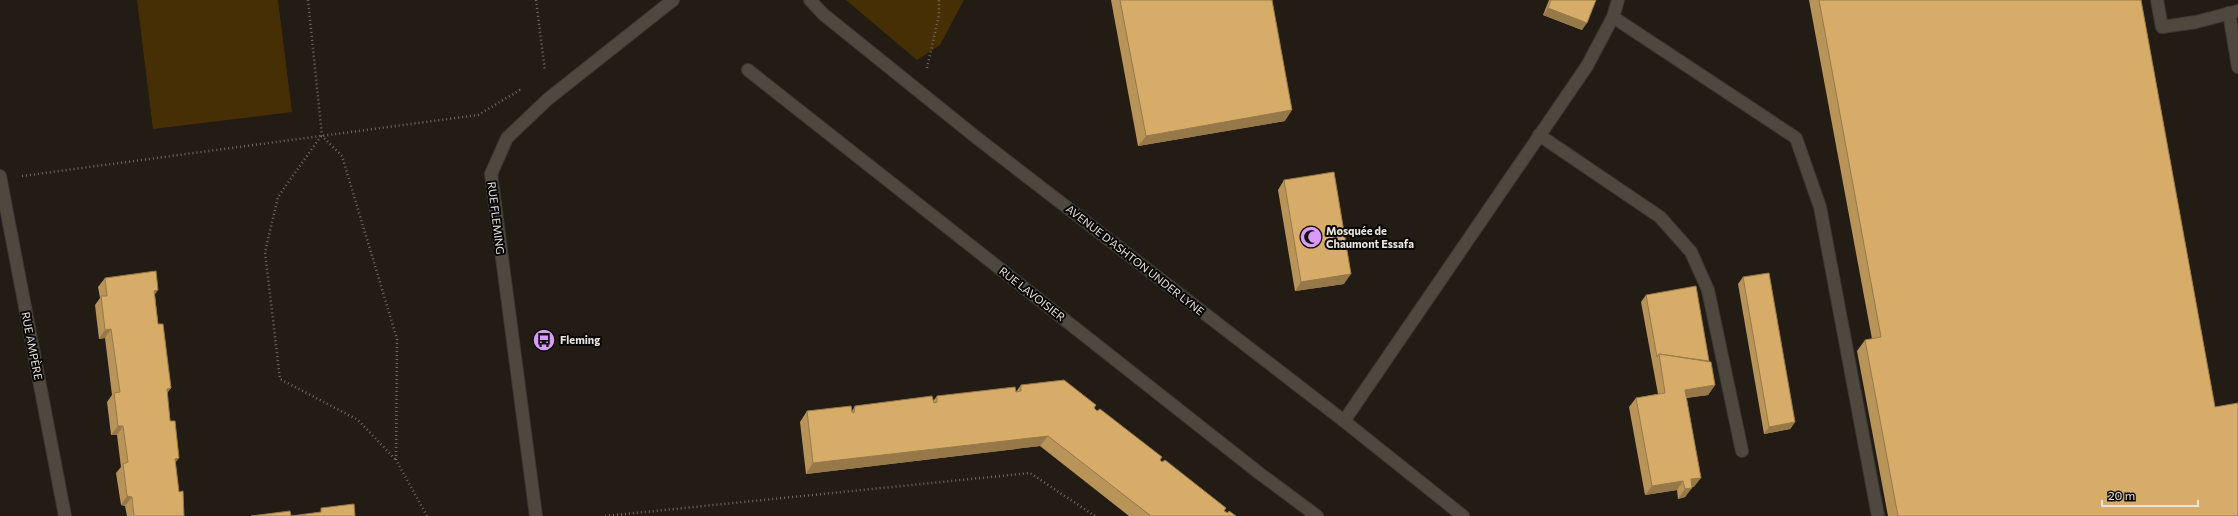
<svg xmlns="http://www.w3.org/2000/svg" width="2238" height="516" font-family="Commissioner,sans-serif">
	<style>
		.green { fill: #462f05 }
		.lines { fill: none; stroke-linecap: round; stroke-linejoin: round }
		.service-casing { stroke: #3c3832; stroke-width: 14 }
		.minor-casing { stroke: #3c3832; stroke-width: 14 }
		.tertiary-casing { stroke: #3c3832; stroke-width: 14 }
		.path { stroke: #716c64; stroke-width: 2.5; stroke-dasharray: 1 3; stroke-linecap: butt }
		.service { stroke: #4e483e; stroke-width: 12 }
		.minor { stroke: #4e483e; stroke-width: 12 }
		.tertiary { stroke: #4e483e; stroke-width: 12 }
		.wall { fill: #b89459 }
		.shaded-wall { fill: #967849 }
		.building { fill: #d6ac68; stroke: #967849 }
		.labels { text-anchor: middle; stroke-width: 4; stroke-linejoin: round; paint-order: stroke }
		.street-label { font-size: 11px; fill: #e8e4de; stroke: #090705 }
		.poi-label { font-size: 11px; font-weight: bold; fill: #e8e4de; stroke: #090705; text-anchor: start }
	</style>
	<rect width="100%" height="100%" fill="#221c14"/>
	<!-- green -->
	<g class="green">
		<polygon points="137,0 278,0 292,112 153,129"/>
		<polygon points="846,0 964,0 940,45 917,60"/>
	</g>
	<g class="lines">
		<!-- service casing -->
		<g class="service-casing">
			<g id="service">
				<polyline points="2157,0 2162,27 2196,22 2238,11"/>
				<polyline points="2229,13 2238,67"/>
				<polyline points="1613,17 1796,138 1820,207 1878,516"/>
				<polyline points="1587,66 1613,17 1618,0"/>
				<polyline points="1539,135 1660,217 1691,252 1708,290 1742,451"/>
			</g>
		</g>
		<!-- minor casing -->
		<g class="minor-casing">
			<g id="minor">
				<polyline points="748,70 1259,473 1317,516"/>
				<polyline points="0,176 65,516"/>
				<polyline points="1344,421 1587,66"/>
				<polyline points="536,516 491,174 507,138 548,99 673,0"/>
			</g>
		</g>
		<!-- tertiary casing -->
		<g class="tertiary-casing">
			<polyline id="tertiary" points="810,0 823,14 977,138 1344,421 1463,516"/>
		</g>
		<!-- path -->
		<g class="path">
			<polyline points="308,0 322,136 342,156 397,339 396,460 427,516"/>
			<polyline points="536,0 545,71"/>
			<polyline points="927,68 939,15 939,0"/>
			<polyline points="321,136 278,197 265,252 280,379 358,420 396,460"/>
			<polyline points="22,176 478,115 520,90 522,91"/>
			<polyline points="605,516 1030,473 1095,516"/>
		</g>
		<!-- service -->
		<use href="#service" class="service"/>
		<!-- minor -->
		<use href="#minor" class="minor"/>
		<!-- tertiary -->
		<use href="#tertiary" class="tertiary"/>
	</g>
	<!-- wall -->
	<g class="wall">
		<polygon points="1111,0 1272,0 1285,121 1138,146"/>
		<polygon points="1549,0 1596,0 1582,30 1543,15"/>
		<polygon points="1809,0 2141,0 2215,407 2238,516 1888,516 1857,351 1865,340 1872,339"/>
		<polygon points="1284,180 1344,284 1295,291 1278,190"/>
		<polygon points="1743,277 1795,422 1790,429 1764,434 1738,284"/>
		<polygon points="105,278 155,295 158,324 171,388 167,393 179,492 184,516 127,516 125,506 121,505 116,473 121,467 117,435 111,435 107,402 112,395 105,338 99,339 95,305 100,298 98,287"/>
		<polygon points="1646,295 1709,361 1715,385 1708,395 1686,398 1694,487 1692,487 1685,497 1678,499 1677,490 1645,495 1629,407 1636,398 1658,394 1641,302"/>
		<polygon points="1021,385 1094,408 1224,511 1236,516 1129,516 1040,446 806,474 800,422 807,411 852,411 855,406 934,400 937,396 1016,392"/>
	</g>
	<!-- shaded-wall -->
	<g class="shaded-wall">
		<polygon points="1548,8 1587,23 1582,30 1543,15"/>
		<polygon points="1292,110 1285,121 1138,146 1146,136"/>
		<polygon points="1351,274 1344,284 1295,291 1301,282"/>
		<polygon points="158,290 152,299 154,291"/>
		<polygon points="111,329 105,338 99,339 105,330"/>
		<polygon points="1715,385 1708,395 1678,399 1685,390"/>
		<polygon points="171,388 164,397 167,389"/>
		<polygon points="1795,422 1790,429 1764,434 1769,427"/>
		<polygon points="118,426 123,426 117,435 111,435"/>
		<polygon points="1048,436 1040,446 806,474 813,463"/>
		<polygon points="179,458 172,467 175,459"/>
		<polygon points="1701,478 1694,487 1684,488 1691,479"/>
		<polygon points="1683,481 1677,490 1645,495 1652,486"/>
		<polygon points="1692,488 1685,497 1678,499 1685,489"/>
		<polygon points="127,496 132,497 125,506 121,505"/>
	</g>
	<!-- building -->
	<g class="building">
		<polygon points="1120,0 1272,0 1292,110 1146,136"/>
		<polygon points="1551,0 1596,0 1587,23 1548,8"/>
		<polygon points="1819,0 2141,0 2215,407 2238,403 2238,516 1898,516 1865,340 1881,337"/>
		<polygon points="1334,172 1351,274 1301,282 1284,180"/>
		<polygon points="156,271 158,290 154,291 158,324 163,324 171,388 167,389 170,421 175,421 179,458 175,459 179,492 183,491 184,516 134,516 132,497 127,496 123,464 128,462 123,426 118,426 114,393 120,392 111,329 105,330 101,296 107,296 105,278"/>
		<polygon points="1769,273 1795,422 1769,427 1743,277"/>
		<polygon points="1696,286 1709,361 1659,354 1657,357 1646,295"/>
		<polygon points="1659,354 1711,362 1715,385 1685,390 1701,478 1691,479 1692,488 1685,489 1683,481 1652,486 1636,398 1665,393"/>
		<polygon points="1064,380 1096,405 1094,408 1097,411 1100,409 1162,457 1160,460 1162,462 1165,460 1226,508 1224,511 1228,513 1229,511 1236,516 1151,516 1048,436 813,463 807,411 851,406 852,412 854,413 855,406 932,396 934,403 937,402 937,396 1015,387 1016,392 1021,391 1021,385"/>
		<polygon points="354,504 355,516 251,516 290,511 291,516 321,512 321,508"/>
	</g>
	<!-- icons -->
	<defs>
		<g id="mosque-disc" transform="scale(1.15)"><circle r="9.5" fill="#da9af7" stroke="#090705"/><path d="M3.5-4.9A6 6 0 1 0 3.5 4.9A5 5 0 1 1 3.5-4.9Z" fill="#111"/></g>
		<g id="bus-disc" transform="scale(1.15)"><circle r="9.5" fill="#da9af7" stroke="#090705"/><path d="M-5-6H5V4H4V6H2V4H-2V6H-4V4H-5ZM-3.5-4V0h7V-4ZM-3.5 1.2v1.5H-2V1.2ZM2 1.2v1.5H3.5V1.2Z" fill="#111"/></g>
	</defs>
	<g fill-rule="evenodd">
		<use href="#mosque-disc" x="1311" y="237"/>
		<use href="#bus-disc" x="544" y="340"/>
	</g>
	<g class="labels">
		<!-- street labels -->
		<g class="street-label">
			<text transform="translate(496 218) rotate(83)" y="4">RUE FLEMING</text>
			<text transform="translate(1135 260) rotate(38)" y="4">AVENUE D'ASHTON UNDER LYNE</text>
			<text transform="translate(1032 294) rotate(38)" y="4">RUE LAVOISIER</text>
			<text transform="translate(32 346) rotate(79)" y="4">RUE AMPÈRE</text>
		</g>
		<!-- poi labels -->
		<g class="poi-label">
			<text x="1326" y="235">Mosquée de<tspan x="1326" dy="13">Chaumont Essafa</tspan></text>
			<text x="560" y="344">Fleming</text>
		</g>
	</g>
	<!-- scale -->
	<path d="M2102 500v6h96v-6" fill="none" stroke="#e8e4de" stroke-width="2"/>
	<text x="2108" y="500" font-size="12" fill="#e8e4de" stroke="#090705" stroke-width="3" paint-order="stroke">20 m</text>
</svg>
